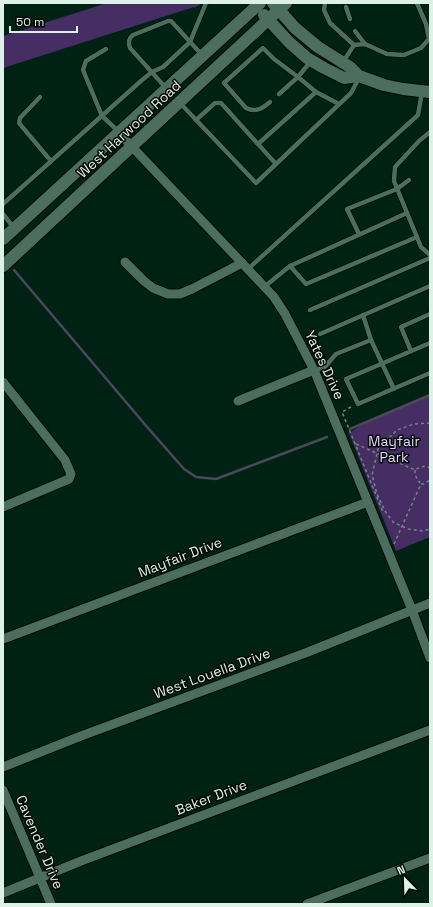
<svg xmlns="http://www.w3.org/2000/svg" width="433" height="907" font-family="'Space Grotesk',sans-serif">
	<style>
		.green { fill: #462d64 }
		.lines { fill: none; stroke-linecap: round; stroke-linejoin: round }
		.stream { stroke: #4b485a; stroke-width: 2.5 }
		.lane-casing { stroke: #000a03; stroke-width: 6 }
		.street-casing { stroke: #000a03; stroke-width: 11 }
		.secondary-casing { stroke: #000a03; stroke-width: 14 }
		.path { stroke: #6f8a7f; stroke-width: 1.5; stroke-dasharray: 3 3; stroke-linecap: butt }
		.lane { stroke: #4c6e5e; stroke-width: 4.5 }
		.street { stroke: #4c6e5e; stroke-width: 9 }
		.secondary { stroke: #4c6e5e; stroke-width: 12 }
		.labels { text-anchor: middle; stroke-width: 3; stroke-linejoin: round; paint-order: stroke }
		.street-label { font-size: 14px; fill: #def1e8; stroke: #010804 }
		.park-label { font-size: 14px; fill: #e4d4fe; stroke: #010804 }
	</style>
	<rect width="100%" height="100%" fill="#002215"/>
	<!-- green -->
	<g class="green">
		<polygon points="107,3 202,3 194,8 194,7 3,68 3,36"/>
		<polygon points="430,395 430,537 396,551 349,433 371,419"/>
	</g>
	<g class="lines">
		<!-- stream -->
		<g class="stream">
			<polyline points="14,270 148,428 184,469 196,477 216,479 327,437"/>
			<polyline points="350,429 430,395"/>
		</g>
		<!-- lane casing -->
		<g class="lane-casing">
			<g id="lane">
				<polyline points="325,3 324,10 330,23 354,45"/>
				<polyline points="346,7 350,19"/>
				<polyline points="355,31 365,44"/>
				<polyline points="106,49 86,61 83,70 102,116 118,131"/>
				<polyline points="311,61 298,77 316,92 339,104"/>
				<polyline points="343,62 354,45 365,44 387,54 404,55 421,48 429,39 426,24 417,3"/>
				<path d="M166,88L130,48C128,43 129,38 133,35L168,21H171L202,55"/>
				<polyline points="40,97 20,118 19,123 51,161"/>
				<path d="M270,102C263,108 256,113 246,108L224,83L263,48L274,59L298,77L279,94"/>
				<polyline points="180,103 256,183 351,93 359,78"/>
				<polyline points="196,120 215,103 221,103 276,164"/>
				<polyline points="430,132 419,141 395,167 394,181 421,247 430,255"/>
				<polyline points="258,144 316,92"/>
				<polyline points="3,204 142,80 152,72 163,67 190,42 206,3"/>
				<polyline points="3,214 14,228"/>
				<polyline points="359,234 347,209 397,189 409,180"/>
				<polyline points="290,266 306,284 417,237"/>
				<polyline points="248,269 418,115 422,92"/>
				<polyline points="264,287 290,266 407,213"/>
				<polyline points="310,310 430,258"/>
				<polyline points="363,315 371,340 394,389"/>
				<polyline points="320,334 430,286"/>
				<polyline points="430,343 346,379 358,404 430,373"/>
				<polyline points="411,351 401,327 430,314"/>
				<polyline points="314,370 324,368 336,354 371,340"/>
			</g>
		</g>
		<!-- street casing -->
		<g class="street-casing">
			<g id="street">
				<polyline points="119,133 242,263 274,297 285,314 314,370 412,610 430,658"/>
				<polyline points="125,262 144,281 153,288 168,294 180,294 192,289 242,263"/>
				<polyline points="3,382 65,460 71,474 69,479 3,507"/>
				<polyline points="238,401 314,370"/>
				<polyline points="3,639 368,502"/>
				<polyline points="3,767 81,736 308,652 430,603"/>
				<polyline points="3,790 51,904"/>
				<polyline points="3,893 81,861 430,730"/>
				<polyline points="307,904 430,858"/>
			</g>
		</g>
		<!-- secondary casing -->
		<g class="secondary-casing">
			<g id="secondary">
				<polyline points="273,3 295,28 318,47 350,67 359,76 384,85 403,89 430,92"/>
				<polyline points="264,15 289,42 307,58 324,68 344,78 359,76"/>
				<polyline points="3,239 260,3"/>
				<polyline points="3,266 286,3"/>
			</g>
		</g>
		<!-- path -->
		<g class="path">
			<polyline points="351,407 342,412 383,512"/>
			<polyline points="430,423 414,424 397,430 378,449 372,475 377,494 385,511 393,522 408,529 423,531 430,529"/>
			<path d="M356,444L415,470C420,467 424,465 430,468"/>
			<polyline points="415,470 415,475 420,483"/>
			<polyline points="394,544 421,484 424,484 430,480"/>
		</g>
		<!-- lane -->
		<use href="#lane" class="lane"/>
		<!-- street -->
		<use href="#street" class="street"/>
		<!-- secondary -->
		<use href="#secondary" class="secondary"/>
	</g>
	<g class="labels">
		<!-- street labels -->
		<g class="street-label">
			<text transform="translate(129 129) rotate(-43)" y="5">West Harwood Road</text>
			<text transform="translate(325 365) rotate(65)" y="5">Yates Drive</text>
			<text transform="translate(180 557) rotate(-21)" y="5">Mayfair Drive</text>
			<text transform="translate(212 673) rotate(-20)" y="5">West Louella Drive</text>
			<text transform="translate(211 797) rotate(-21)" y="5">Baker Drive</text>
			<text transform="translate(40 842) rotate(67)" y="5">Cavender Drive</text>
		</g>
		<!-- park labels -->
		<g class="park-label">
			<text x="394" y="446">Mayfair<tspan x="394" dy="16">Park</tspan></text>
		</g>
	</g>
	<!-- border -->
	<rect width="433" height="907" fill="none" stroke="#def1e8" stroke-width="8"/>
	<!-- north arrow -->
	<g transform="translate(405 879) rotate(337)" stroke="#010804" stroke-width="3" paint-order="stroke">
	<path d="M0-3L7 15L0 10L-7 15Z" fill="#def1e8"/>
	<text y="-6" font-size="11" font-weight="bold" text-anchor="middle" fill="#def1e8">N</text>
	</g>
	<!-- scale -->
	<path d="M10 26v6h67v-6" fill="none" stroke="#def1e8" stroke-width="2"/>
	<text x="16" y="26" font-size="12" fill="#def1e8" stroke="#010804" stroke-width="3" paint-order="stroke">50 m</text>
</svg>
